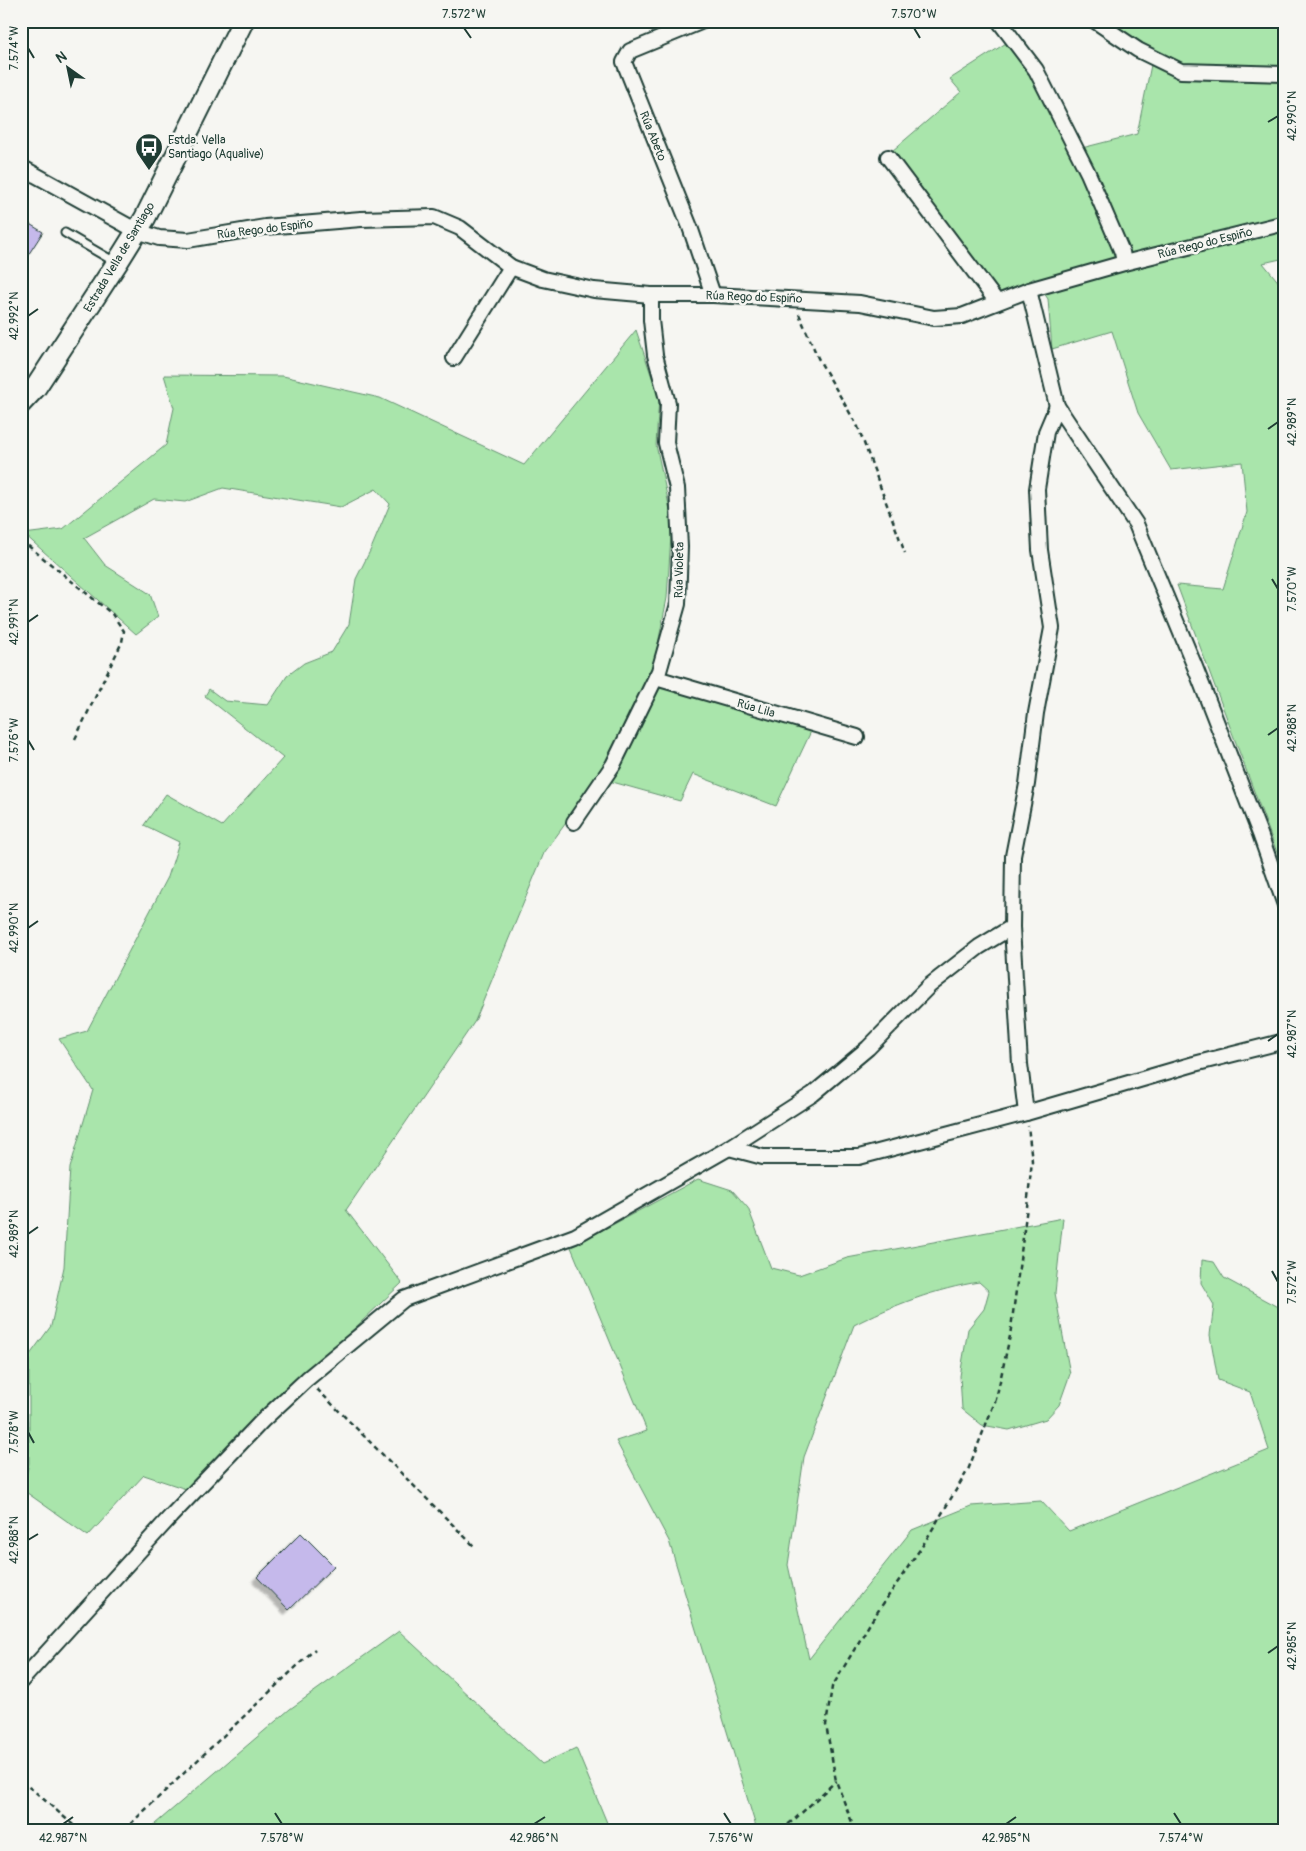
<svg xmlns="http://www.w3.org/2000/svg" width="1306" height="1851" font-family="Pangolin,sans-serif">
	<style>
		.green { fill: #a9e5ab; stroke: #649170 }
		.building { fill: #c5b9eb; stroke: #1f3d34; filter: url(#shadow) }
		.lines { fill: none; stroke-linecap: round; stroke-linejoin: round }
		.service-casing { stroke: #1f3d34; stroke-width: 11 }
		.minor-casing { stroke: #1f3d34; stroke-width: 18 }
		.secondary-casing { stroke: #1f3d34; stroke-width: 24 }
		.path { stroke: #1f3d34; stroke-width: 2.5; stroke-dasharray: 5 4; stroke-linecap: butt }
		.service { stroke: #f6f6f2; stroke-width: 7 }
		.minor { stroke: #f6f6f2; stroke-width: 14 }
		.secondary { stroke: #f6f6f2; stroke-width: 20 }
		.ticks { fill: none; stroke: #1f3d34; stroke-width: 2 }
		.labels { text-anchor: middle; stroke-width: 5; stroke-linejoin: round; paint-order: stroke }
		.street-label { font-size: 12px; fill: #1f3d34; stroke: #f6f6f2 }
		.poi-label { font-size: 12px; fill: #1f3d34; stroke: #f6f6f2; text-anchor: start }
		.neatline { fill: none; stroke: #1f3d34; stroke-width: 2 }
		.ticks-label { font-size: 12px; text-anchor: middle; fill: #1f3d34 }
	</style>
	<defs>
		<filter id="shadow"><feDropShadow dx="-4.5" dy="4.5" stdDeviation="1" flood-color="#0004"/></filter>
	</defs>
	<rect width="100%" height="100%" fill="#f6f6f2"/>
	<filter id="ink" filterUnits="userSpaceOnUse"><feTurbulence type="fractalNoise" baseFrequency=".02" numOctaves="2"/><feDisplacementMap in="SourceGraphic" scale="10" xChannelSelector="R" yChannelSelector="G"/><feConvolveMatrix kernelMatrix="1 2 1 2 8 2 1 2 1" color-interpolation-filters="sRGB"/></filter>
	<g filter="url(#ink)">
		<!-- green -->
		<g class="green">
			<polygon points="1108,21 1285,21 1285,258 1263,263 1285,290 1285,866 1282,866 1177,585 1223,589 1247,512 1242,462 1171,470 1138,413 1112,331 1052,349 1048,299 1034,278 1003,297 892,151 961,92 950,79 1014,38 1074,150 1137,134 1154,50"/>
			<polygon points="636,330 659,398 656,445 672,519 667,598 652,674 814,725 776,806 693,774 680,801 609,781 579,805 544,853 475,1021 346,1210 402,1283 186,1489 144,1475 88,1536 23,1490 29,1463 29,1356 51,1326 64,1267 70,1168 93,1090 59,1039 87,1031 168,877 179,842 144,825 166,794 222,826 283,758 205,696 209,689 225,701 268,705 287,676 304,663 332,652 349,624 356,579 371,549 390,504 376,489 341,507 223,488 185,502 154,499 84,538 105,565 150,594 158,617 136,634 24,534 63,529 166,445 174,408 164,375 283,376 380,398 524,465"/>
			<path d="M698,1179L732,1190L748,1208L771,1268L799,1275L847,1258L1063,1218L1055,1293L1070,1374L1059,1405L1046,1419L1009,1430L982,1425L962,1409L960,1376L968,1329L984,1309L989,1291L979,1282C939,1288 890,1306 854,1325L804,1457L788,1565L809,1659L912,1530L971,1506L1041,1501L1069,1531L1269,1450L1250,1392L1218,1380L1210,1335L1214,1305L1201,1283L1202,1260L1214,1262L1224,1278L1285,1311V1830H757L669,1541L616,1441L647,1431L571,1247Z"/>
			<polygon points="399,1631 542,1764 576,1748 610,1830 148,1830 290,1709"/>
		</g>
		<!-- building -->
		<g class="building">
			<polygon points="21,219 43,232 21,266"/>
			<polygon points="301,1533 334,1566 289,1610 257,1577"/>
		</g>
		<g class="lines">
			<!-- service casing -->
			<g class="service-casing">
				<polyline id="service" points="65,233 115,262"/>
			</g>
			<!-- minor casing -->
			<g class="minor-casing">
				<g id="minor">
					<polyline points="703,21 630,51 624,62 690,227 713,295"/>
					<polyline points="999,21 1036,70 1088,173 1122,252 1124,263"/>
					<polyline points="1095,21 1138,50 1181,71 1285,74"/>
					<polyline points="888,157 997,302"/>
					<polyline points="21,167 137,231 159,238 188,240 265,227 361,219 434,217 460,228 511,267 543,279 594,290 651,295 713,295 860,303 934,318 962,316 1029,290 1124,263 1285,223"/>
					<polyline points="1029,290 1057,406 1136,524 1195,667 1260,834 1285,905"/>
					<polyline points="454,358 511,267"/>
					<polyline points="656,678 857,737"/>
					<polyline points="574,822 613,765 659,671 678,604 680,547 677,488 666,443 668,403 655,355 651,320 651,295"/>
					<polyline points="1026,1113 1020,1064 1012,927 1013,856 1027,784 1036,713 1052,628 1040,550 1037,489 1046,432 1057,406"/>
					<polyline points="729,1148 763,1157 859,1157 1026,1113 1194,1064 1285,1041"/>
					<polyline points="21,1681 171,1516 262,1421 307,1379 404,1299 575,1236 729,1148 813,1094 868,1048 929,986 979,947 1012,927"/>
				</g>
			</g>
			<!-- secondary casing -->
			<g class="secondary-casing">
				<polyline id="secondary" points="21,403 36,387 117,263 145,218 243,21"/>
			</g>
			<!-- path -->
			<g class="path">
				<polyline points="799,314 818,358 858,427 905,553"/>
				<polyline points="21,540 112,614 124,631 122,642 74,741"/>
				<polyline points="317,1389 476,1548"/>
				<polyline points="21,1782 33,1790 79,1830"/>
				<polyline points="124,1830 315,1649"/>
				<polyline points="781,1830 796,1818 836,1781"/>
				<polyline points="855,1830 836,1781 826,1725 832,1687 872,1620 923,1545 968,1470 996,1399 1010,1336 1027,1207 1032,1161 1028,1126"/>
			</g>
			<!-- service -->
			<use href="#service" class="service"/>
			<!-- minor -->
			<use href="#minor" class="minor"/>
			<!-- secondary -->
			<use href="#secondary" class="secondary"/>
		</g>
	</g>
	<!-- ticks -->
	<path class="ticks" d="M464,28L471,38M914,28L920,38M28,48L34,58M1268,122L1278,116M28,316L38,309M1268,429L1278,422M1272,579L1278,589M28,622L38,615M1268,735L1278,728M28,740L34,750M28,928L38,921M1268,1041L1278,1034M28,1234L38,1227M1272,1271L1278,1282M28,1432L34,1443M28,1540L38,1534M1268,1653L1278,1646M275,1813L282,1824M724,1813L731,1824M1174,1813L1181,1824M63,1824L73,1817M534,1824L545,1817M1006,1824L1016,1817"/>
	<!-- icons -->
	<defs>
		<g id="bus-pin" transform="scale(1.4375)"><path d="M0 17L-7.5 6A9.5 9.5 0 1 1 7.5 6Z" fill="#1f3d34" stroke="#f6f6f2"/><path d="M-5-6H5V4H4V6H2V4H-2V6H-4V4H-5ZM-3.5-4V0h7V-4ZM-3.5 1.2v1.5H-2V1.2ZM2 1.2v1.5H3.5V1.2Z" fill="#fff"/></g>
	</defs>
	<g fill-rule="evenodd">
		<use href="#bus-pin" x="149" y="147"/>
	</g>
	<g class="labels">
		<!-- street labels -->
		<g class="street-label">
			<text transform="translate(653 136) rotate(68)" y="4">Rúa Abeto</text>
			<text transform="translate(265 229) rotate(-7)" y="4">Rúa Rego do Espiño</text>
			<text transform="translate(1205 243) rotate(-14)" y="4">Rúa Rego do Espiño</text>
			<text transform="translate(119 257) rotate(-59)" y="4">Estrada Vella de Santiago</text>
			<text transform="translate(754 297) rotate(2)" y="4">Rúa Rego do Espiño</text>
			<text transform="translate(679 570) rotate(-89)" y="4">Rúa Violeta</text>
			<text transform="translate(756 708) rotate(16)" y="4">Rúa Lila</text>
		</g>
		<!-- poi labels -->
		<g class="poi-label">
			<text x="168" y="144">Estda. Vella<tspan x="168" dy="14">Santiago (Aqualive)</tspan></text>
		</g>
	</g>
	<!-- margin -->
	<rect width="1306" height="1851" fill="none" stroke="#f6f6f2" stroke-width="55"/>
	<!-- north arrow -->
	<g transform="translate(68 68) rotate(327)" stroke="#f6f6f2" stroke-width="4" paint-order="stroke">
	<path d="M0-4L9 19L0 12L-9 19Z" fill="#1f3d34"/>
	<text y="-8" font-size="14" font-weight="bold" text-anchor="middle" fill="#1f3d34">N</text>
	</g>
	<rect x="28" y="28" width="1250" height="1796" class="neatline"/>
	<g class="ticks-label">
		<text x="464" y="18">7.572°W</text>
		<text x="914" y="18">7.570°W</text>
		<text transform="translate(14 48) rotate(-90)" y="4">7.574°W</text>
		<text transform="translate(1292 116) rotate(-90)" y="4">42.990°N</text>
		<text transform="translate(14 316) rotate(-90)" y="4">42.992°N</text>
		<text transform="translate(1292 422) rotate(-90)" y="4">42.989°N</text>
		<text transform="translate(1292 589) rotate(-90)" y="4">7.570°W</text>
		<text transform="translate(14 622) rotate(-90)" y="4">42.991°N</text>
		<text transform="translate(1292 728) rotate(-90)" y="4">42.988°N</text>
		<text transform="translate(14 740) rotate(-90)" y="4">7.576°W</text>
		<text transform="translate(14 928) rotate(-90)" y="4">42.990°N</text>
		<text transform="translate(1292 1034) rotate(-90)" y="4">42.987°N</text>
		<text transform="translate(14 1234) rotate(-90)" y="4">42.989°N</text>
		<text transform="translate(1292 1282) rotate(-90)" y="4">7.572°W</text>
		<text transform="translate(14 1432) rotate(-90)" y="4">7.578°W</text>
		<text transform="translate(14 1540) rotate(-90)" y="4">42.988°N</text>
		<text transform="translate(1292 1646) rotate(-90)" y="4">42.985°N</text>
		<text x="63" y="1842">42.987°N</text>
		<text x="282" y="1842">7.578°W</text>
		<text x="534" y="1842">42.986°N</text>
		<text x="731" y="1842">7.576°W</text>
		<text x="1006" y="1842">42.985°N</text>
		<text x="1181" y="1842">7.574°W</text>
	</g>
</svg>
